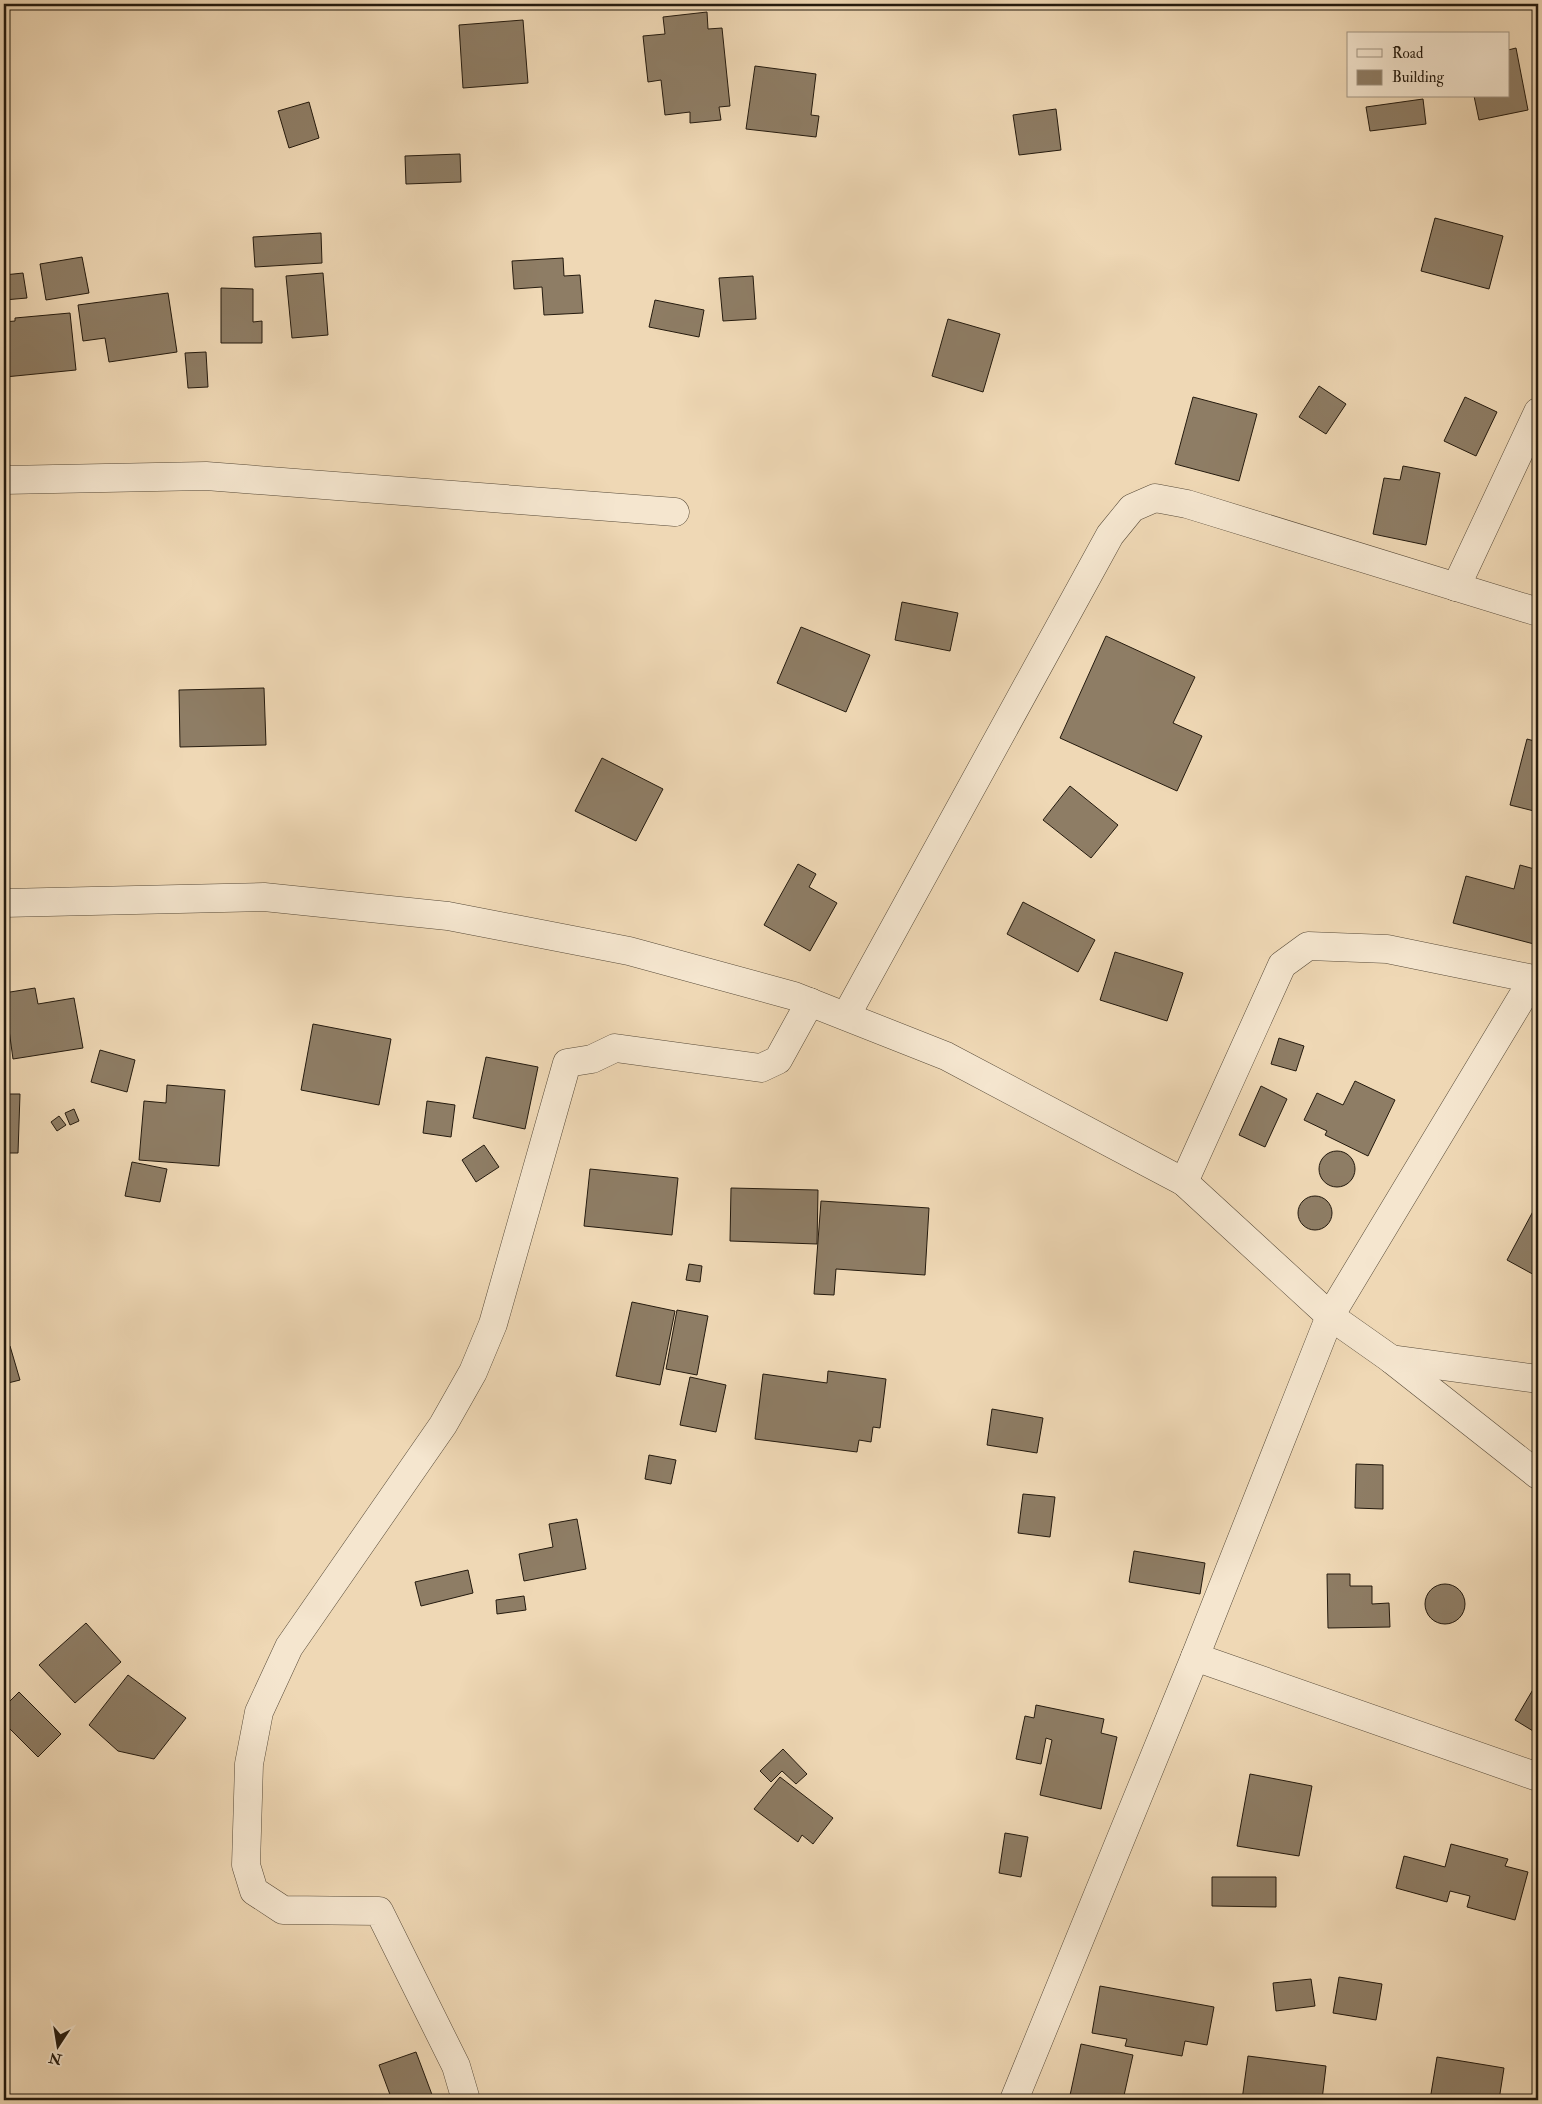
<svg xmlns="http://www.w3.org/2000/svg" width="1542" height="2104" font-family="'IM FELL Double Pica',serif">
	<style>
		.building { fill: #8e7d65; stroke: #241a0e }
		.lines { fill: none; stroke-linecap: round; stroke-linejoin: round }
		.minor-casing { stroke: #574a38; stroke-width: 29 }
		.minor { stroke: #f5e6cf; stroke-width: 28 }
	</style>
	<rect width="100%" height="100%" fill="#efd8b5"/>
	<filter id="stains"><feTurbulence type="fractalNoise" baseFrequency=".004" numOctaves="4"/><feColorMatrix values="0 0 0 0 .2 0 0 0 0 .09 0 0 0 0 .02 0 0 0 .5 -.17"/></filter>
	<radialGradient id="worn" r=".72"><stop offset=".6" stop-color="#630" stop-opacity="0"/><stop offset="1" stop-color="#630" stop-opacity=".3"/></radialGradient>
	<!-- building -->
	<g class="building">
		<polygon points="707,12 708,29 722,28 730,106 719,107 721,120 690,123 690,112 665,115 661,80 648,82 643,36 665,34 663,17"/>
		<polygon points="523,20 528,83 463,88 459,25"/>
		<polygon points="1516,48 1528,110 1479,120 1474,96 1508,96 1508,50"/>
		<polygon points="755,66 816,74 811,115 819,116 816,137 746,129"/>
		<polygon points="1423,99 1426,124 1370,131 1366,107"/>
		<polygon points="309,102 319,138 289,148 278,111"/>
		<polygon points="1056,109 1061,150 1019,155 1013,115"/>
		<polygon points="460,154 461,182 406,184 405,156"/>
		<polygon points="1435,218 1503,236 1489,289 1421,271"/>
		<polygon points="321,233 322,263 255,267 253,237"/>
		<polygon points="82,257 89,293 46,300 40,264"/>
		<polygon points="563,258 564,276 580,275 583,313 544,315 542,287 514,289 512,261"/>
		<polygon points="23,273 27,298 4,300 4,275"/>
		<polygon points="323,273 328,335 292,338 286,276"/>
		<polygon points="753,276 756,319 723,321 719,278"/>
		<polygon points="221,288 253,289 253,322 262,321 262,343 221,343"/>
		<polygon points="168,293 177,352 109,362 105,338 83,341 78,305"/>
		<polygon points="655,300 704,310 699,337 649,327"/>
		<polygon points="70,313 76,370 5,377 4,322 15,321 15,318"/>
		<polygon points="948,319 1000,334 983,392 932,376"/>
		<polygon points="206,352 208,387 188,388 185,353"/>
		<polygon points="1319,386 1346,404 1326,434 1299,417"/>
		<polygon points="1193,397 1257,414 1239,481 1175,464"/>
		<polygon points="1465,397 1497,412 1476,456 1444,441"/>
		<polygon points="1403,466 1440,473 1426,545 1373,534 1384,478 1400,480"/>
		<polygon points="902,602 958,613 950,651 895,640"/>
		<polygon points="801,627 870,655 846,712 777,683"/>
		<polygon points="1106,636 1195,677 1173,723 1202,736 1177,791 1060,738"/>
		<rect x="4" y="662" width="5" height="19"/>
		<polygon points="264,688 266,745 180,747 179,690"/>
		<rect x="4" y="691" width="5" height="22"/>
		<polygon points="1527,739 1538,742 1538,812 1510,805"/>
		<polygon points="602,758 663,789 636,841 575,811"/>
		<polygon points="1070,786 1118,825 1091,858 1043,820"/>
		<polygon points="798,864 816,874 809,887 837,903 810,951 764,925"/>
		<polygon points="1520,865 1538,870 1538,930 1534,944 1453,923 1466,876 1514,889"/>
		<polygon points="1023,902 1095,940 1078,972 1007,934"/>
		<polygon points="1115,952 1183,973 1167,1021 1100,1000"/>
		<polygon points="35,988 38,1004 74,998 83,1048 13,1059 4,993"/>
		<polygon points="313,1024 391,1039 379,1105 301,1090"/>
		<polygon points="1279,1038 1304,1046 1296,1071 1271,1064"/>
		<polygon points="100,1050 135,1060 127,1092 91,1082"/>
		<polygon points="486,1057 538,1067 525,1129 473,1118"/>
		<polygon points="1355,1081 1395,1100 1368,1156 1325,1135 1327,1131 1304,1120 1317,1093 1343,1105"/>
		<polygon points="167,1085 225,1090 219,1166 139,1160 144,1101 166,1103"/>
		<polygon points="1261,1086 1287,1099 1265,1147 1239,1135"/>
		<polygon points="4,1094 20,1094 18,1153 4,1153"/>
		<polygon points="427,1101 455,1105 451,1137 423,1133"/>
		<polygon points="74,1109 79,1121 70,1125 65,1113"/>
		<polygon points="59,1116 66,1125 57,1131 51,1122"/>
		<polygon points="484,1145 499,1167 476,1182 462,1160"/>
		<circle cx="1337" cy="1169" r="18"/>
		<polygon points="132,1162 167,1169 160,1202 125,1196"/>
		<polygon points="590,1169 678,1178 672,1235 584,1226"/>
		<polygon points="731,1188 818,1190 817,1244 730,1241"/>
		<circle cx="1315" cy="1213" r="17"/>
		<polygon points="821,1201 929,1208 925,1275 836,1269 834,1295 814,1294"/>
		<polygon points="1538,1202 1538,1277 1507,1260"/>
		<polygon points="689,1264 702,1266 700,1282 686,1280"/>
		<polygon points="632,1302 675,1311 660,1385 616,1376"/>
		<polygon points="677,1310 708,1316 697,1375 666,1369"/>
		<polygon points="10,1346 20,1380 4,1384 4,1348"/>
		<polygon points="828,1371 886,1379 880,1428 873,1427 871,1442 859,1440 857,1452 755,1439 763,1374 827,1383"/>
		<polygon points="690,1377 726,1385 716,1432 680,1425"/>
		<polygon points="992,1409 1043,1418 1037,1453 987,1445"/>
		<polygon points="649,1455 676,1460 671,1484 645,1479"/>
		<polygon points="1356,1464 1383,1465 1383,1509 1355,1508"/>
		<polygon points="1023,1494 1055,1497 1050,1537 1018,1533"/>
		<polygon points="577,1519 586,1569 524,1581 519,1554 553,1547 549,1524"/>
		<polygon points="1134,1551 1205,1563 1200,1594 1129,1582"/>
		<polygon points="468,1570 473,1593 421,1606 415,1582"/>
		<polygon points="1327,1574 1350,1574 1350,1586 1372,1586 1372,1604 1389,1603 1390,1627 1328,1628"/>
		<circle cx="1445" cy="1604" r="20"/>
		<polygon points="524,1596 526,1610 497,1614 496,1600"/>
		<polygon points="86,1623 121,1662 75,1703 39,1665"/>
		<polygon points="128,1675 186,1718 154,1759 118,1751 89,1725"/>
		<polygon points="1538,1681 1538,1734 1515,1720"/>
		<polygon points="19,1692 61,1734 38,1757 4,1723 4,1707"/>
		<polygon points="1036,1705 1104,1719 1101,1733 1117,1737 1101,1809 1040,1795 1052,1740 1046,1738 1041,1764 1016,1759 1025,1716 1034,1718"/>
		<polygon points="783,1749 807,1774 796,1784 782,1771 771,1782 760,1771"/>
		<polygon points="1250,1774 1312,1786 1299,1856 1237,1846"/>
		<polygon points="780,1777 833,1818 813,1844 802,1835 798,1842 754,1809"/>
		<polygon points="1005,1833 1028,1837 1021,1877 999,1873"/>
		<polygon points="1451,1844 1508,1859 1505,1866 1528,1872 1515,1920 1467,1907 1470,1896 1450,1891 1447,1902 1396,1888 1404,1856 1445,1867"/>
		<polygon points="1212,1877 1276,1877 1276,1907 1212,1906"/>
		<polygon points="1339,1977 1382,1984 1376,2020 1333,2013"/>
		<polygon points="1311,1979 1315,2006 1276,2011 1273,1983"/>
		<polygon points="1100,1986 1214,2007 1207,2045 1185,2041 1182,2056 1125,2046 1127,2039 1092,2033"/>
		<polygon points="1081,2044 1133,2055 1123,2100 1069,2100"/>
		<polygon points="416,2052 434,2100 392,2100 379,2065"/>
		<polygon points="1248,2056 1326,2066 1322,2100 1242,2100"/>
		<polygon points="1437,2057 1504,2068 1499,2100 1430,2100"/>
	</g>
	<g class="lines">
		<!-- minor casing -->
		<g class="minor-casing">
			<g id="minor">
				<polyline points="4,480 206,476 675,512"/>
				<polyline points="1456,587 1538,412"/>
				<polyline points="4,903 264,897 448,916 629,951 794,996 946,1056 1184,1182 1330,1316 1391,1359 1538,1475"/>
				<polyline points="846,1016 1110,535 1132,508 1155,498 1187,504 1538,612"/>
				<polyline points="1184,1182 1282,965 1308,946 1387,949 1538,980"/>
				<polyline points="1391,1359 1538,1379"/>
				<polyline points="1195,1657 1538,1777"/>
				<polyline points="466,2100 456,2066 379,1911 283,1910 254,1891 246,1865 249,1764 259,1712 289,1647 443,1425 473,1372 493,1324 567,1063 592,1059 615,1048 761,1068 778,1060 810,1002"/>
				<polyline points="1014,2100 1195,1657 1330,1316 1533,979"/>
			</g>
		</g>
		<!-- minor -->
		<use href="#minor" class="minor"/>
	</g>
	<!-- margin -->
	<rect width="1542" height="2104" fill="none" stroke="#efd8b5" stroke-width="20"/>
	<rect x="5" y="5" width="1532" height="2094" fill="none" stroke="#241a0e" stroke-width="2.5"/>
	<rect x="10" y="10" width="1522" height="2084" fill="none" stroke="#241a0e"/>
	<!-- legend -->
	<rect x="1347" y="32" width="162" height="65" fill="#f5e6cf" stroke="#a19482"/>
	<rect x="1357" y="49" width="25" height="8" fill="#f5e6cf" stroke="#a19482"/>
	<text x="1392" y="58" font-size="15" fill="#241a0e">Road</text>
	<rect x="1357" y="70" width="25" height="15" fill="#8e7d65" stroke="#a19482"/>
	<text x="1392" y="82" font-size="15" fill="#241a0e">Building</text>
	<!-- north arrow -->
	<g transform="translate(58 2046) rotate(192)" stroke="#f5e6cf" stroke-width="4" paint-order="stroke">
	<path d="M0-4L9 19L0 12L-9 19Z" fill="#241a0e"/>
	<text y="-8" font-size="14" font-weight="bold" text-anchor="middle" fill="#241a0e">N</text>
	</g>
	<rect width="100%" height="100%" filter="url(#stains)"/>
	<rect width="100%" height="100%" fill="url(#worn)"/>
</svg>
